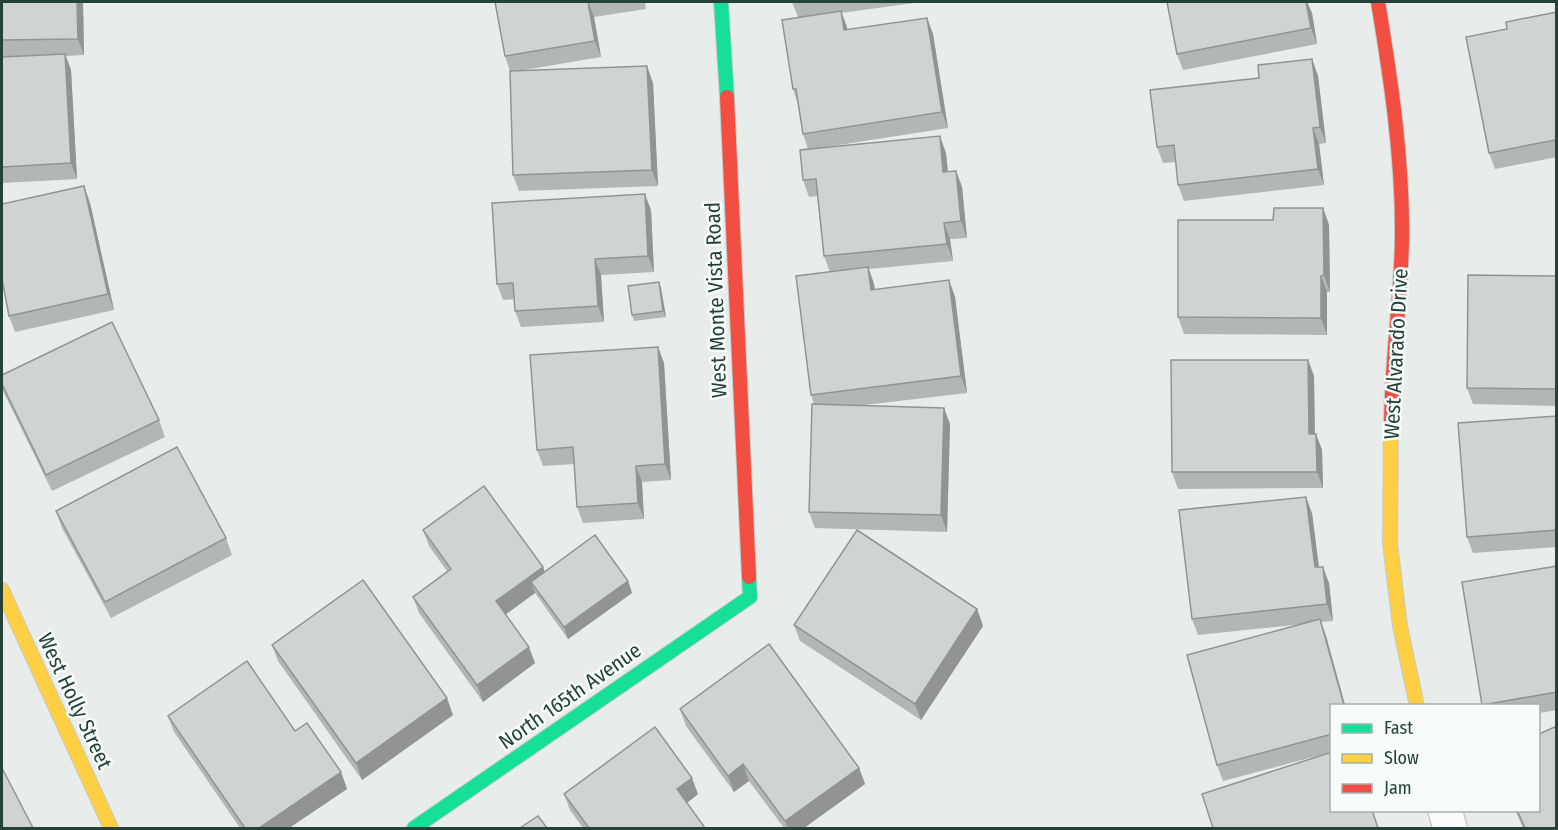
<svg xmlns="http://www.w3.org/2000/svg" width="1558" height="830" font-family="'Fira Sans Condensed',sans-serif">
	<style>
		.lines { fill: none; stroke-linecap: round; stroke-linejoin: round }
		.street-casing { stroke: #c5cac8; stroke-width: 36 }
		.fast-casing { stroke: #c3cbc8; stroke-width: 16 }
		.slow-casing { stroke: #c3cbc8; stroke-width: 16 }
		.jam-casing { stroke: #c3cbc8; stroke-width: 16 }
		.street { stroke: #fcfcfc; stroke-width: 33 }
		.fast { stroke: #16e098; stroke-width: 14 }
		.slow { stroke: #ffcf43; stroke-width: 14 }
		.jam { stroke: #f24e42; stroke-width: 14 }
		.wall { fill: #b2b6b5 }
		.shaded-wall { fill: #919493 }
		.building { fill: #cfd4d2; stroke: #919493; stroke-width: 1.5 }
		.labels { text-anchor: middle; stroke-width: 5; stroke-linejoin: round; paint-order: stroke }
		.street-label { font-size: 21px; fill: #24423a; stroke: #f7fbf9 }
	</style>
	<rect width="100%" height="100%" fill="#e8edeb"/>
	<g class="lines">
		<!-- street casing -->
		<g class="street-casing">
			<polyline id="street" points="1445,810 1450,828"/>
		</g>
		<!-- fast casing -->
		<g class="fast-casing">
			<g id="fast">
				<polyline points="721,2 727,97"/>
				<polyline points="414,828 750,597 749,577"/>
			</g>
		</g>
		<!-- slow casing -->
		<g class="slow-casing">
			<g id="slow">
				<polyline points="1391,428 1390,543 1400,626 1417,706"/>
				<polyline points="2,590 111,828"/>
			</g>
		</g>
		<!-- jam casing -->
		<g class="jam-casing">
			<g id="jam">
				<path d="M1378,2C1391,80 1403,160 1402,239C1401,302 1391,365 1391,428"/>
				<polyline points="727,97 749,577"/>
			</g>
		</g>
		<!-- street -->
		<use href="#street" class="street"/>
		<!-- fast -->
		<use href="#fast" class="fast"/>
		<!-- slow -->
		<use href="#slow" class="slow"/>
		<!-- jam -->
		<use href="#jam" class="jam"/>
	</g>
	<!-- wall -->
	<g class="wall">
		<polygon points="2,2 83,2 84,55 66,56 71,70 77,179 2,183"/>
		<polygon points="495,2 645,2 646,9 594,17 601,57 518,71 653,83 658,186 519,191 513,175 510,71 505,56"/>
		<polygon points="792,2 921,2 841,13 847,30 927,18 933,34 948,128 826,147 946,153 948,172 956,171 962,187 967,238 950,239 953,261 869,269 874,284 875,290 949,280 955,297 967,393 864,405 950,424 947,532 815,528 809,512 814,404 811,395 830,272 824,256 817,196 809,197 803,180 808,149 803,134 798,105 793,89 798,17"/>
		<polygon points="1167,2 1307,2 1312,13 1317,44 1183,70 1177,54"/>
		<polygon points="1557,12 1557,157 1495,169 1489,153 1507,29"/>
		<polygon points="1312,59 1318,76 1326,143 1319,144 1324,185 1184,201 1178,185 1176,162 1163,163 1157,147 1259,78"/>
		<polygon points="90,203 114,310 15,332 9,316 3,285 2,285 2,204"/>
		<polygon points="1323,208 1329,225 1330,292 1327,292 1327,335 1184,334 1178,317 1273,220"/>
		<polygon points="651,210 654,272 601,275 604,322 521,327 515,311 515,299 503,300 497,284"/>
		<polygon points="1557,276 1557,406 1473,404 1467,388"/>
		<polygon points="661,288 666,317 634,321 632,315"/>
		<polygon points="658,347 664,363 671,480 642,482 644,519 583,523 577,507 574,464 543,466 537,450"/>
		<polygon points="1308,360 1314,376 1315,434 1316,434 1322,450 1323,488 1178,489 1172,472"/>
		<polygon points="2,375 159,420 165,437 52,491 4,393 2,386"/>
		<polygon points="1557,416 1557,547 1473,553 1467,537"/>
		<polygon points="56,511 226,538 232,555 111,618 62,528"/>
		<polygon points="1312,513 1319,567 1329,583 1333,621 1321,622 1326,636 1345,705 1332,705 1332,752 1223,781 1217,765 1303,624 1198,635 1192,619"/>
		<polygon points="423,530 543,567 544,572 628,581 632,593 568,639 535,593 506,614 535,663 483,702 419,613 413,597 447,571 429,546"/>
		<polygon points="1557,566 1557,710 1539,713 1539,705 1483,705 1462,582"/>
		<polygon points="977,609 983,626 921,720 800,641 794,625"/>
		<polygon points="272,645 453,715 362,780 278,661"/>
		<polygon points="680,709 859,768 865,784 804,828 784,828 749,781 734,792 686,726"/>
		<polygon points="168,716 295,731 341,772 347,789 289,828 240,828 174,732"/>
		<polygon points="564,794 698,794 687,803 705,828 583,828 570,810"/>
		<polygon points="1515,810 1539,810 1557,828 1523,828"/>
	</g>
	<!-- shaded-wall -->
	<g class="shaded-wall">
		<polygon points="77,2 83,2 84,55 78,39"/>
		<polygon points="588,2 594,17 601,57 595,41"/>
		<polygon points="1306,2 1307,2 1312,13 1317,44 1311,28"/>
		<polygon points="841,11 847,27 850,47 844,30"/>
		<polygon points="927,18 933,34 948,128 942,112"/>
		<polygon points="65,54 71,70 77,179 71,163"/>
		<polygon points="1312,59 1318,76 1326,143 1320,127"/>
		<polygon points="647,66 653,83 658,186 652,170"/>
		<polygon points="1313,128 1319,144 1324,185 1318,169"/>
		<polygon points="940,136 946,153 949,188 943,172"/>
		<polygon points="956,171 962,187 967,238 961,221"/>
		<polygon points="84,186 90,203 114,310 108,294"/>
		<polygon points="645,194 651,210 654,272 648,256"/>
		<polygon points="1323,208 1329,225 1330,292 1324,275"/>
		<polygon points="944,223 950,239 953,261 947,244"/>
		<polygon points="595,259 601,275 604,322 598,306"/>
		<polygon points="868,267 874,284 877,307 871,290"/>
		<polygon points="1321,276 1327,292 1327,335 1321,318"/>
		<polygon points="949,280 955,297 967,393 961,376"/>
		<polygon points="659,282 661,288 666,317 663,311"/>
		<polygon points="658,347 664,363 671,480 665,464"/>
		<polygon points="1308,360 1314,376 1315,451 1309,434"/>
		<polygon points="944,408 950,424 947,532 941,515"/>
		<polygon points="1316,434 1322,450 1323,488 1317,472"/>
		<polygon points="636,466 642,482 644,519 638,503"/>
		<polygon points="1306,497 1312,513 1321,584 1315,567"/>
		<polygon points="543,567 549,583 531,582 535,593 502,617 496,601"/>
		<polygon points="1323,567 1329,583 1333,621 1327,604"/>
		<polygon points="628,581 632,593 568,639 564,627"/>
		<polygon points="977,609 983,626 921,720 915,704"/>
		<polygon points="1320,619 1326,636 1345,705 1344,705"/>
		<polygon points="529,647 535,663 483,702 477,685"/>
		<polygon points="447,698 453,715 362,780 356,763"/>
		<polygon points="743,764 749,781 734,792 728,776"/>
		<polygon points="859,768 865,784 804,828 788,828 785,821"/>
		<polygon points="341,772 347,789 289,828 259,828"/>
		<polygon points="692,778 698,794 683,806 677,789"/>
	</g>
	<!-- building -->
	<g class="building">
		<polygon points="2,2 77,2 78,39 2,40"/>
		<polygon points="495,2 588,2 595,41 505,56"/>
		<polygon points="1167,2 1306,2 1311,28 1177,54"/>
		<polygon points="841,11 844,30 927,18 942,112 803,134 796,89 793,89 782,20"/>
		<polygon points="1557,12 1557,147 1555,140 1489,153 1466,37 1507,29 1506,22"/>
		<polygon points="65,54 71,163 2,167 2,57"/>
		<polygon points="1312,59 1320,127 1313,128 1318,169 1178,185 1174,145 1157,147 1150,90 1259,78 1258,65"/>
		<polygon points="647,66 652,170 513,175 510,71"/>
		<polygon points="940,136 943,172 956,171 961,221 944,223 947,244 824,256 816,179 803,180 800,150"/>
		<polygon points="84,186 108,294 9,316 2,279 2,204"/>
		<polygon points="645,194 648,256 595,259 598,306 515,311 513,283 497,284 492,203"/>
		<polygon points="1274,208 1323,208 1324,275 1321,276 1321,318 1178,317 1178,220 1273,220"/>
		<polygon points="868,267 871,290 949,280 961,376 811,395 796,276"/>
		<polygon points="1468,275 1557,276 1557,389 1467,388"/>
		<polygon points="659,282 663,311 632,315 628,286"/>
		<polygon points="112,322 159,420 46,475 2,384 2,375"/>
		<polygon points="658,347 665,464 636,466 638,503 577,507 573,447 537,450 530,355"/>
		<polygon points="1171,360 1308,360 1309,434 1316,434 1317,472 1172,472"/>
		<polygon points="812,404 944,408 941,515 809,512"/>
		<polygon points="1557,416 1557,530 1467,537 1458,423"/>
		<polygon points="177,447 226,538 105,602 56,511"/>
		<polygon points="484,486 543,567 496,601 529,647 477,685 413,597 451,569 423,530"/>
		<polygon points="1306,497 1315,567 1323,567 1327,604 1192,619 1179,510"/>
		<polygon points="857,530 977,609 915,704 794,625"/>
		<polygon points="595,535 628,581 564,627 531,582"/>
		<polygon points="1557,566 1557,692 1482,705 1462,582"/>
		<polygon points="363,580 447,698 356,763 272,645"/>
		<polygon points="1320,619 1344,705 1332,705 1332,734 1217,765 1187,655"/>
		<polygon points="769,644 859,768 785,821 743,764 728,776 680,709"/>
		<polygon points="247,661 295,731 307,723 341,772 259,828 245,828 168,716"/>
		<polygon points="1557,726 1557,828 1525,828 1517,810 1539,810 1539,734"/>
		<polygon points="655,727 692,778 677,789 705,828 589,828 564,794"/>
		<polygon points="1332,752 1332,810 1372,810 1378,828 1213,828 1202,794"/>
		<polygon points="2,768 33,828 2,828"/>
		<polygon points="538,816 547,828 520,828"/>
	</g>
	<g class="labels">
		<!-- street labels -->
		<g class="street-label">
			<text transform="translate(716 300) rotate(-92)" y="7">West Monte Vista Road</text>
			<text transform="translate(1396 354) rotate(-87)" y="7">West Alvarado Drive</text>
			<text transform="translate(570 696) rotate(-35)" y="7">North 165th Avenue</text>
			<text transform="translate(75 701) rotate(65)" y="7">West Holly Street</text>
		</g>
	</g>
	<!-- border -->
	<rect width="1558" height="830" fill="none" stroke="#24423a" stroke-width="6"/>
	<!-- legend -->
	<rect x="1330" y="704" width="210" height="108" fill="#f7fbf9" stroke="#a3b1ad" stroke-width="1.5"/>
	<rect x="1342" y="724" width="30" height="9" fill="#16e098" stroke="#a3b1ad" stroke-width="1.5"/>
	<text x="1384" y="734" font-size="18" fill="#24423a">Fast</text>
	<rect x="1342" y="754" width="30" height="9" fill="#ffcf43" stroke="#a3b1ad" stroke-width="1.5"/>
	<text x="1384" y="764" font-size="18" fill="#24423a">Slow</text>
	<rect x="1342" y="784" width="30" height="9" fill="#f24e42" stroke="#a3b1ad" stroke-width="1.5"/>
	<text x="1384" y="794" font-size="18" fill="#24423a">Jam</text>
</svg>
